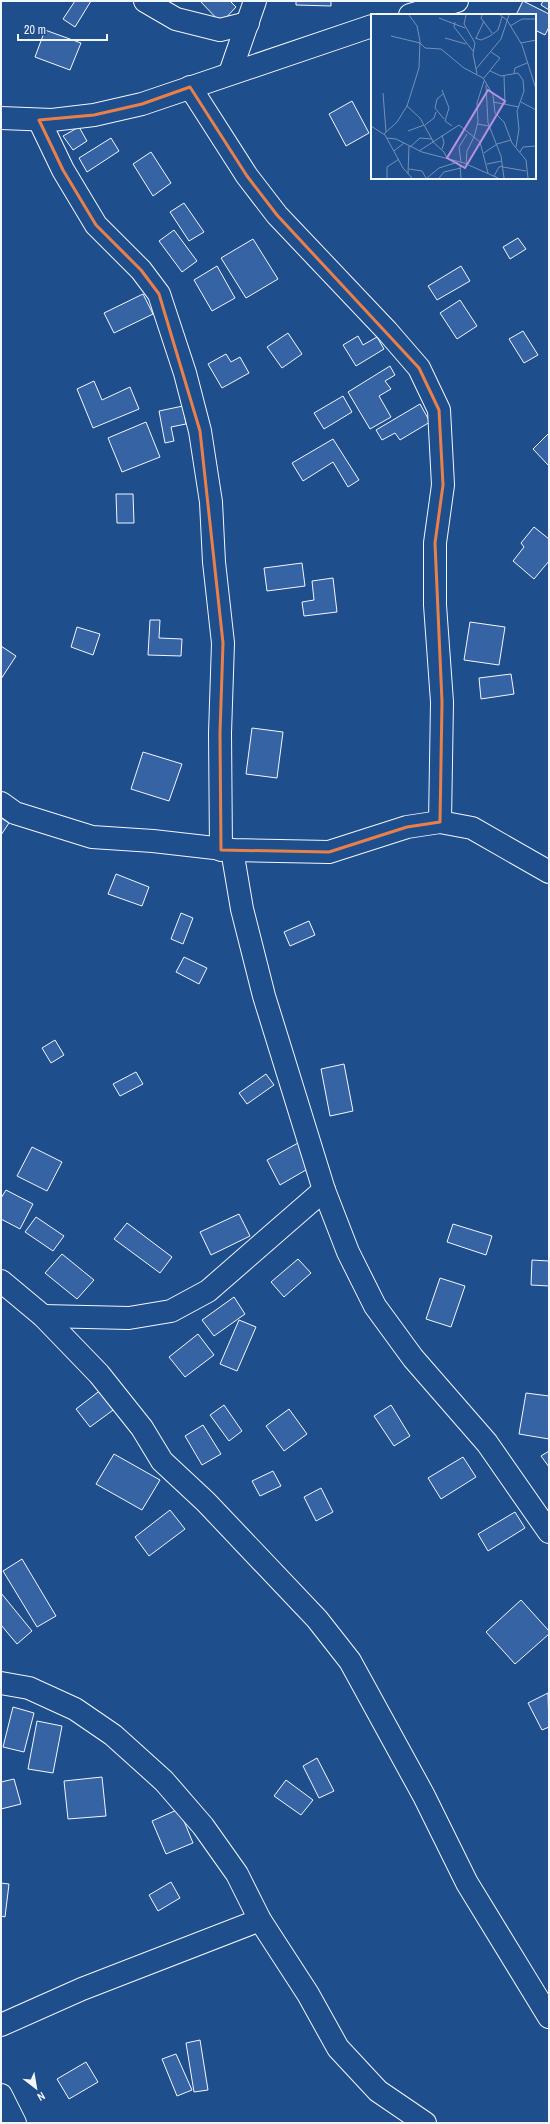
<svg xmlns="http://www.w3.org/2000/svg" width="550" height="2124" font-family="'Archivo Narrow',sans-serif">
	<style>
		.building { fill: #3563a3; stroke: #f2f6ff }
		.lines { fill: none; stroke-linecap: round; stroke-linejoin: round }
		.minor-casing { stroke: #f2f6ff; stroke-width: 24 }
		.minor { stroke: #1f4e8c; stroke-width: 22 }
		.marked { fill: none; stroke: #ea8049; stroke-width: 3; stroke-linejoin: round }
		.inset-road { fill: none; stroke: #7391ba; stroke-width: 1 }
		.view { fill: #b691df; fill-opacity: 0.15; stroke: #b691df; stroke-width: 2 }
		.inset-edge { fill: none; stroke: #f2f6ff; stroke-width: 2 }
	</style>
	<rect width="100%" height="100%" fill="#1f4e8c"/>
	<!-- building -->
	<g class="building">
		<polygon points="75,1 91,1 75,27 63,19"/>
		<polygon points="200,1 230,1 236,7 221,23"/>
		<polygon points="296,1 331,1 331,6 296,5"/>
		<polygon points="523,1 549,14 549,27 545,35 535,30 535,15 516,15"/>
		<polygon points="543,1 549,1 549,10 541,5"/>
		<polygon points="45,30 81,43 70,70 35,57"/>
		<polygon points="352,101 369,133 346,146 329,114"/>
		<polygon points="79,127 87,141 73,150 63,136"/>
		<polygon points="111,138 119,151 87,172 79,158"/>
		<polygon points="151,152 171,183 153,196 133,164"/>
		<polygon points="184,203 204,232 189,241 170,212"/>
		<polygon points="174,230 197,261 182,272 159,241"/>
		<polygon points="518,238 526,249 510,259 503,247"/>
		<polygon points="253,239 278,279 246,298 221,258"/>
		<polygon points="217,266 235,298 212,311 194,280"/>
		<polygon points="461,266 470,281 437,300 428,286"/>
		<polygon points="143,294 153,314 114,333 104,313"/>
		<polygon points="460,300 477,326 457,339 440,313"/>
		<polygon points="523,331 538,355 524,363 509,339"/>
		<polygon points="288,333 302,354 282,368 267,347"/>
		<polygon points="358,336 363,345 377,337 384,349 356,366 343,345"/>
		<polygon points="226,354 231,362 240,357 249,373 222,388 208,364"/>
		<polygon points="390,366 395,375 385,381 391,389 379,396 391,417 370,429 348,392"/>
		<polygon points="94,381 102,400 130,387 139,409 93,428 77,389"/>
		<polygon points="343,396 352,412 324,429 314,413"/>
		<polygon points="420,404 430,422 400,440 395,433 382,440 376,430"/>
		<polygon points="183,406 186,424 171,427 174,441 165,443 159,411"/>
		<polygon points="146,422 160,457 122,472 108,438"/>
		<polygon points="549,433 549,466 533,449"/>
		<polygon points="333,439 359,480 348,487 333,462 303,481 292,463"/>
		<polygon points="116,494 133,494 134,523 117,523"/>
		<polygon points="534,527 549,539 549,561 534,579 513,561 524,547 521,543"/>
		<polygon points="302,563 305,586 267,591 264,568"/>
		<polygon points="333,578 337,612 304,616 302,602 314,600 312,581"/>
		<polygon points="150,620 160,620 159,638 182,639 181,656 148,655"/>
		<polygon points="470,622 505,627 499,665 464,660"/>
		<polygon points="77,627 100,634 93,655 71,647"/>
		<polygon points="1,646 16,656 1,679"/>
		<polygon points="511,674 514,694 481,699 479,678"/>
		<polygon points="252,728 283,732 277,778 246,774"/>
		<polygon points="143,752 182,764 169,801 131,789"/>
		<polygon points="1,818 9,823 1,835"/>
		<polygon points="116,874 149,887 142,906 108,894"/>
		<polygon points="181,913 193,918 183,944 171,939"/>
		<polygon points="309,921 315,935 290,946 284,932"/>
		<polygon points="184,957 207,968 199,984 176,972"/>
		<polygon points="55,1040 64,1055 51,1063 42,1048"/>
		<polygon points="344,1064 353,1111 330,1116 321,1069"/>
		<polygon points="136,1072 143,1084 120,1096 113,1084"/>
		<polygon points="266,1074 274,1085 247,1104 239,1093"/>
		<polygon points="298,1143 311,1167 280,1185 267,1160"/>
		<polygon points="32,1147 62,1162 47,1191 17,1176"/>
		<polygon points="6,1190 33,1204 20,1229 1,1219 1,1198"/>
		<polygon points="239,1214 250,1236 211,1255 200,1232"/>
		<polygon points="36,1217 64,1236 53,1251 25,1232"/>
		<polygon points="127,1223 172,1257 160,1273 114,1239"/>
		<polygon points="453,1224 492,1236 486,1255 447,1242"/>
		<polygon points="62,1254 94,1280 77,1299 45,1273"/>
		<polygon points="298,1259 311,1273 284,1297 271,1282"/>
		<polygon points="532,1260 549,1261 549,1286 531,1285"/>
		<polygon points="440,1278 465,1286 451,1327 426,1319"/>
		<polygon points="234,1297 245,1314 214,1336 202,1320"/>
		<polygon points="239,1320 256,1327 237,1371 220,1364"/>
		<polygon points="198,1334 214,1355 185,1377 169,1357"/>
		<polygon points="106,1386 120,1405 90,1427 76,1409"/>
		<polygon points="526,1393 549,1396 549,1439 519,1434"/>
		<polygon points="224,1405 242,1431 229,1441 210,1415"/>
		<polygon points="391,1405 410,1436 394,1446 374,1416"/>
		<polygon points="289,1409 307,1434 284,1451 266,1426"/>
		<polygon points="203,1425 221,1454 202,1465 185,1436"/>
		<polygon points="549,1451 549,1467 541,1456"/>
		<polygon points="114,1454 160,1480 142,1510 96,1484"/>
		<polygon points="463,1457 476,1477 441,1499 428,1478"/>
		<polygon points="273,1471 281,1486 260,1496 252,1481"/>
		<polygon points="321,1488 333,1512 316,1521 304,1497"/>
		<polygon points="170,1510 185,1529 149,1556 135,1537"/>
		<polygon points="515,1512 525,1528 488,1551 478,1534"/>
		<polygon points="22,1559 56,1616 37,1627 3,1571"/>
		<polygon points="1,1593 32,1631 17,1644 1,1625"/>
		<polygon points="521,1600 549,1631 549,1634 515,1664 486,1632"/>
		<polygon points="548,1693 549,1727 542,1730 528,1703"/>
		<polygon points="13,1707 34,1713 24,1752 3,1747"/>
		<polygon points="37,1721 62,1726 53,1773 28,1769"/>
		<polygon points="317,1758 334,1791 319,1798 303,1766"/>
		<polygon points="102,1777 106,1816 68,1819 64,1781"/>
		<polygon points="14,1779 21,1804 1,1809 1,1782"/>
		<polygon points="286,1780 313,1800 301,1815 274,1796"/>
		<polygon points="179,1809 193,1843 166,1854 152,1821"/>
		<polygon points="171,1882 180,1898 158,1911 149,1895"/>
		<polygon points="1,1883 9,1884 5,1917 1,1916"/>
		<polygon points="200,2040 208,2090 194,2092 186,2043"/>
		<polygon points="176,2054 192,2090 177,2096 162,2059"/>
		<polygon points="86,2062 98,2082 69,2099 57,2079"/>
	</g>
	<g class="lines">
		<!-- minor casing -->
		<g class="minor-casing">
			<g id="minor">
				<polyline points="145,1 176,19 220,30 248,23"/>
				<polyline points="410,15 457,1"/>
				<polyline points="230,73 255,1"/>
				<polyline points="190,87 247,176 277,215 387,331 419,368 439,410 443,485 435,543 435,605 442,702 440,822"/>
				<polyline points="1,118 52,120 94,115 142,104 372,26"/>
				<polyline points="39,120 63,170 96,225 141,270 159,294 185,373 200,431 211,502 214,562 223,643 220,733 221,850"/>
				<polyline points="1,803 15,813 92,837 153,841 232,850 329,852 407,827 440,822 472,828 549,872"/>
				<polyline points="232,850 242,909 264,996 324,1190 348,1252 375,1306 413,1358 487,1443 549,1532"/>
				<polyline points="1,1281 43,1316 99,1374 142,1428 162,1461 206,1502 317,1619 350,1661 424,1796 467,1883 549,2017"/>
				<polyline points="43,1316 129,1318 171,1311 208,1291 324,1190"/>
				<polyline points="1,1683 29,1688 75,1709 113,1735 164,1781 203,1826 237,1874 260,1920 308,1994 338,2048 378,2091 425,2123"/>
				<polyline points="1,2025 82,1989 260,1920"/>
				<polyline points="1,2095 15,2123"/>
			</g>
		</g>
		<!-- minor -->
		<use href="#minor" class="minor"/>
	</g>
	<!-- marked area -->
	<path class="marked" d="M190,87L247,176L277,215L419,368L439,410L443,485L435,543L442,702L440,822L407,827L329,852L221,850L220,733L223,643L200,431L159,294L141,270L96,225L63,170L39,120L94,115L142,104Z"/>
	<!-- overview -->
	<g transform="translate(371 14)">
		<rect width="165" height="165" fill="#1f4e8c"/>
		<path class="inset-road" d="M95,1L93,10L104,29L102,40L106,60M111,1L110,4L121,19M129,1L136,6L151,31L165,75M68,4L94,14M84,8L83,13L102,37M139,12L151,5H165M20,22L49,29L54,34L70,35L93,54L112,64L122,81L124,99L133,108L141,129L155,146L157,164M74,24L95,30M104,24L110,26L119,22L127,16L131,3M105,24L113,7M150,29L165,26M105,55L130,25L138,1M119,57L130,62L147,59L152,66L153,77L146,97L148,115L145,133M143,59L144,54L156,49M133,62L134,90M113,64L129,44L120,38M115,71L117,109L130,142L133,164M71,76L78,94L74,107L81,112M12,79L15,118M72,80L66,85L64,94L73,105M122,88L148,93M150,88L165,96M36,92L49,104L62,127M106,110L118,112M54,111L63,104L65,98M0,112L14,121L32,154L41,164M37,117L53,111M13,120L26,108L36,92L48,54L49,27L46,12L38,1M103,123L107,108L106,89L113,67M16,124L25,125L51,138L93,149L127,164M61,127L73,138L76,144M126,130L140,126M39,133L49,124L61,125M71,135L73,129L71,121M23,137L33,129M48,137L88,111L109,128L117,159M149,138L152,133L165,132M113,139L126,130M90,148L88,133L96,120M86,149L89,151L90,164M95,150L96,137L103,123M116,150L131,147M132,153L155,157M38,155L51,157L55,164M37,160L38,132M123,162L128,153L132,152M16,164V153L28,145M56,164L68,154L87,148M68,164L73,158L90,154"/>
		<path class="view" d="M117,76L134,87L94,154L76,144Z"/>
		<rect width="165" height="165" class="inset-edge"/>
	</g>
	<!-- border -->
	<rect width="550" height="2124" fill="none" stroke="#f2f6ff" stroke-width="4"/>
	<!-- north arrow -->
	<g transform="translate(36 2088) rotate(149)" stroke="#1f4e8c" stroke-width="3" paint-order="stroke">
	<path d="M0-3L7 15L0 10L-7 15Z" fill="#f2f6ff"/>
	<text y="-6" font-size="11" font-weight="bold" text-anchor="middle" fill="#f2f6ff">N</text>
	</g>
	<!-- scale -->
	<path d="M18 34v6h89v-6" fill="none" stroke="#f2f6ff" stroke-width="2"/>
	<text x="24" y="34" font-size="12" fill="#f2f6ff" stroke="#1f4e8c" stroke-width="3" paint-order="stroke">20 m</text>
</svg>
